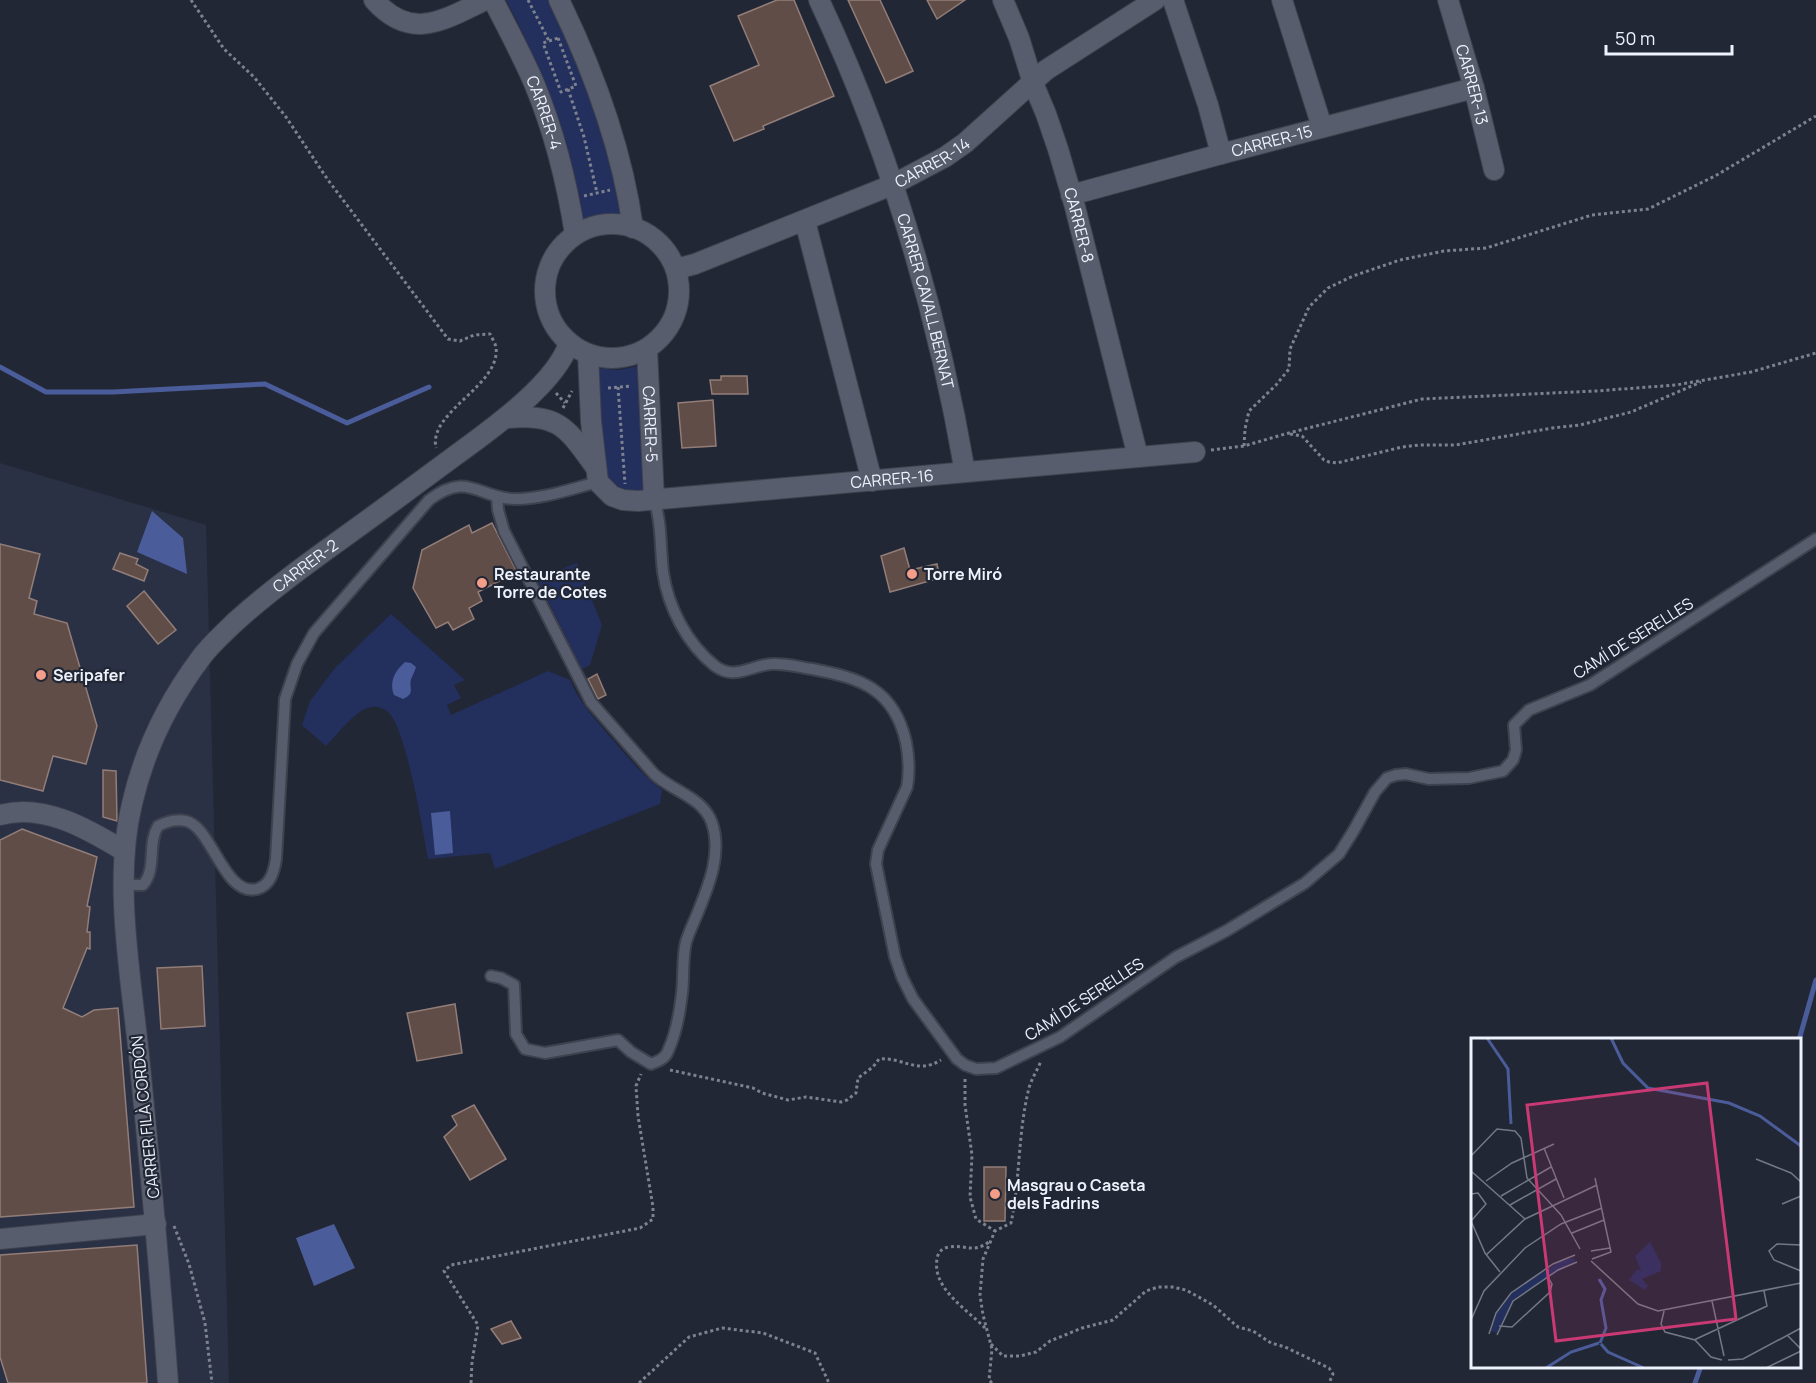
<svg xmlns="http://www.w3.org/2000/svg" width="1816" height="1383" font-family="Manrope,sans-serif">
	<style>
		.built { fill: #2a3145 }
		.green { fill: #232f5d }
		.water { fill: #4a5c99 }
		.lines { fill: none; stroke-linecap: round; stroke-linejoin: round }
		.stream { stroke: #4a5c99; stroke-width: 5 }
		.building { fill: #604d48; stroke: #927d78; stroke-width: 1.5 }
		.lane-casing { stroke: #3e424e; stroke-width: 14 }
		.street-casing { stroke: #3e424e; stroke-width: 22 }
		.path { stroke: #7d828e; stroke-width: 3; stroke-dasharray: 3 3; stroke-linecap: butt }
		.lane { stroke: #585d6e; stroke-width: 10 }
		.street { stroke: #585d6e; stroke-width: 20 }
		.poi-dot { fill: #f49e8a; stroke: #222735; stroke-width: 2 }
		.labels { text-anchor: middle; stroke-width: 4.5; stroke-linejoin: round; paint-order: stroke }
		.street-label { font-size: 16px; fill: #eef2fc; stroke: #222735 }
		.poi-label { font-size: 16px; font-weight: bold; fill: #eef2fc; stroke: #222735; text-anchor: start }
		.inset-river { fill: none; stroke: #4a5c99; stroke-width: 3 }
		.inset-road { fill: none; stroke: #747885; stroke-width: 1.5 }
		.view { fill: #c93973; fill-opacity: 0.15; stroke: #c93973; stroke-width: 3 }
		.inset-edge { fill: none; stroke: #eef2fc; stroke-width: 3 }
	</style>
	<rect width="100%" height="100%" fill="#222735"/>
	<!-- built -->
	<polygon class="built" points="0,463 206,525 229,1383 0,1383"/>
	<!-- green -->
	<g class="green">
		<path d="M506,0H551L604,125L626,216L612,215L583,220C581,200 576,181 571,162C556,105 533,52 506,0Z"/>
		<polygon points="638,366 644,493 633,495 604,479 596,368 619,370"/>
		<polygon points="577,563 602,625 590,665 582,669 537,579"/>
		<path d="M391,614L465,680L454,685L461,698L447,705L451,715L548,671L570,680C580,704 596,720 613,740C629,758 643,776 662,790L660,804L495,869L490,853L428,859C423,831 406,727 388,712C384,708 376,706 371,707C355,710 337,735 326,746L302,725L310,701L335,668Z"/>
	</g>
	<!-- water -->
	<g class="water">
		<polygon points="152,511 183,538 187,574 137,552"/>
		<path d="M405,662L411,663L416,667C415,671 413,674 412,677C407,687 417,693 403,699L394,695C389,681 395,671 405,662Z"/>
		<polygon points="450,811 453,853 435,855 431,813"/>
		<polygon points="334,1224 355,1268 314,1286 296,1238"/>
	</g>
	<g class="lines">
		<!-- stream -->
		<g class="stream">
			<polyline points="0,367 46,392 113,392 265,384 347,423 429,387"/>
			<polyline points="1799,1040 1816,980"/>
			<polyline points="1695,1383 1701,1366"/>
		</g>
	</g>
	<!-- building -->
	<g class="building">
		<polygon points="777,0 794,0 834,96 763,126 764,129 734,141 710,86 759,65 738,16"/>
		<polygon points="848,0 880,0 913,71 886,83"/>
		<polygon points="927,0 965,0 937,19"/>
		<polygon points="721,376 747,376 748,394 712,394 710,380 721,380"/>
		<polygon points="713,400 716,446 682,448 678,403"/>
		<polygon points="492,523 517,572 478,592 482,601 469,608 474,619 453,630 448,622 436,628 413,588 422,550 469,525 472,533"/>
		<polygon points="0,544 40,554 29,598 37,601 34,614 67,623 97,726 86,764 53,756 43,791 0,780"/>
		<polygon points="904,548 910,570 937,564 940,578 890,592 881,556"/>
		<polygon points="120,553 138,559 136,564 148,570 144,581 113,569"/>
		<polygon points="144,591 176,630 158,644 127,606"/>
		<polygon points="597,674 606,695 598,699 588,679"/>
		<polygon points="103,770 116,771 117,821 103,817"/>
		<polygon points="22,829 97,857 87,906 90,907 87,932 90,932 90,949 87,948 63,1008 82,1017 94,1010 118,1008 134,1207 0,1217 0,840"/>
		<polygon points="202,966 205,1026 161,1029 157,968"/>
		<polygon points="455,1004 462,1053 417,1061 407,1013"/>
		<polygon points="474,1105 506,1159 470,1180 444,1137 457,1125 452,1116"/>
		<polygon points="984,1167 1006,1167 1005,1221 984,1221"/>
		<polygon points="137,1245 147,1383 8,1383 0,1357 0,1255"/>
		<polygon points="511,1321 521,1338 502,1344 491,1329"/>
	</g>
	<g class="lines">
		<!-- lane casing -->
		<g class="lane-casing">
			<g id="lane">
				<path d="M654,499C662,525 660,546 663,572C668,607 687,644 715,666C735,681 751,665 772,664C785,663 799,667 812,669C861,678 894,689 906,742C909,758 910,771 907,787L878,850L876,864L895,957L902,977L913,999L957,1059L965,1065L976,1069L996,1068L1060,1037L1176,957L1226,931L1305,883L1339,854L1354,830L1375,792L1387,778L1396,775L1406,774L1429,779L1469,778L1503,771L1513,760L1516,750L1514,725L1529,710L1590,685L1816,539"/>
				<path d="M125,885H143C157,869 147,844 158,826C166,822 177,819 186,821C212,827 224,897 257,889C271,885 274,871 276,859L285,699L297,664L314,633L429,500C469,470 478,499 516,499C543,499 571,489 598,482"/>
				<path d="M491,976L501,978L514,985L516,1034L525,1049L545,1053L618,1040L631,1052L651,1064C658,1061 665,1059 668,1051C676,1034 680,1011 682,993C684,976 682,959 686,942C689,932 694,922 698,912C709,885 722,853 712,823C703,797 672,791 654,774L591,702L504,531L498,510L497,497"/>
			</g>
		</g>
		<!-- street casing -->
		<g class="street-casing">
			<g id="street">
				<path d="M374,0C411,42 444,20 485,0"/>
				<path id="s1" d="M493,0C507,27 522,55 534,83C554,131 567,183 575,234"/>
				<path d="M559,0C594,72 622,148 633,228"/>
				<path id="s2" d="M819,0C889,149 937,310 965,472"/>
				<path id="s3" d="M1003,0L1019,38L1033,83L1046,114L1058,149L1075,207L1138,457"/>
				<polyline points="1173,0 1208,105 1221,154"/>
				<polyline points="1282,0 1322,127"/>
				<path id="s4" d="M1448,0L1474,88L1494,170"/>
				<path id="s5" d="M1071,195L1221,154L1474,88"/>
				<polyline points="805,221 872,481"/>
				<circle cx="612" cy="291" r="67"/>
				<path id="s6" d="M676,269L695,264L892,185L945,157L965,143L1046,70L1155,0"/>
				<path id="s7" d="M647,349L654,499"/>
				<path id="s8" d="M588,354L591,421L598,482L612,496L623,500L638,501L1195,452"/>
				<path d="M506,418C558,414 565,425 594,465"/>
				<path d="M0,815C44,803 88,829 124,851"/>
				<polyline points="0,1239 156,1224"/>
				<path id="s9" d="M168,1383C160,1274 150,1165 139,1056C131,977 113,882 132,804C144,751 168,702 200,659C209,646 222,635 234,623C278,583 328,549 376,514C403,494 429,475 456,455C490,430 556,384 569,343"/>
			</g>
		</g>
		<!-- path -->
		<g class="path">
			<path d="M191,0L224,49L254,77L286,117L328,180L448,339L460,341L474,335L490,334C492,338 495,343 496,347C501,386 428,411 436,448"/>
			<polyline points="528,0 549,41"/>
			<polygon points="558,38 576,86 561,92 543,43"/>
			<polyline points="568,89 584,137 597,193"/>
			<polyline points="584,196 610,190"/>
			<polyline points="618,387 625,484"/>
			<polyline points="608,388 631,386"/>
			<polyline points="556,393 565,403"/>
			<polyline points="563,408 572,391"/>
			<polyline points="1290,434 1302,436 1324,460 1329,462 1337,463 1402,447 1419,445 1456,445 1552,428 1580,425 1631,412 1701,382"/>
			<polyline points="1244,446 1245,429 1249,411 1276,385 1289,369 1290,349 1309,307 1328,288 1353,276 1400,260 1444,251 1486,248 1592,215 1648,209 1715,176 1816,116"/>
			<polyline points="1211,450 1244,446 1285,434 1422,399 1596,391 1676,385 1751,372 1816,353"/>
			<path d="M670,1070L753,1088L762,1093L788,1100L806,1097L841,1102L847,1100L856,1093L858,1078L873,1067L879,1059C904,1057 916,1075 941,1060"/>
			<polyline points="965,1079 965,1105 972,1155 970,1197 976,1219 995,1231"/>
			<polyline points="174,1226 189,1264 205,1323 212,1383"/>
			<path d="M985,1328C967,1309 932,1289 937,1259C938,1252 942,1248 949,1247C965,1244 972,1254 989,1242"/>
			<polyline points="991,1344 1003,1356 1020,1356 1036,1352 1050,1341 1065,1335 1082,1328 1113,1320 1146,1291 1158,1287 1172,1287 1186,1290 1213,1305 1238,1327 1253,1331 1271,1343 1285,1347 1329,1368 1333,1374 1329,1383"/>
			<polyline points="471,1383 472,1362 478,1325 444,1271 451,1265 640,1228 653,1219 653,1207 638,1116 636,1086 641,1074"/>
			<polyline points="639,1383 689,1337 722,1328 763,1333 815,1353 829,1383"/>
			<path d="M992,1383L989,1380L992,1349L983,1315L980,1295L983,1259L995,1231L1011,1223C1020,1180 1018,1135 1028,1092C1030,1081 1037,1071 1041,1061"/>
		</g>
		<!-- lane -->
		<use href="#lane" class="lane"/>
		<!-- street -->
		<use href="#street" class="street"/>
	</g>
	<!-- markers -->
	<g class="poi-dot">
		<circle cx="912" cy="574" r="6"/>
		<circle cx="482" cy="583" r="6"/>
		<circle cx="41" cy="675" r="6"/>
		<circle cx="995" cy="1194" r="6"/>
	</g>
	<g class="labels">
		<!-- street labels -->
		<g class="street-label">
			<text dy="6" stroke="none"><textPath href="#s4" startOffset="88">CARRER-13</textPath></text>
			<text dy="6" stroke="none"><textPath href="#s1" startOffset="124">CARRER-4</textPath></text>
			<text dy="6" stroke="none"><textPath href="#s5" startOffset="208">CARRER-15</textPath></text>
			<text dy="6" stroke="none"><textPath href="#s6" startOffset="278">CARRER-14</textPath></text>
			<text dy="6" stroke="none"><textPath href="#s3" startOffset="238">CARRER-8</textPath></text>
			<text dy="6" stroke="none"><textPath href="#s2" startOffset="320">CARRER CAVALL BERNAT</textPath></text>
			<text dy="6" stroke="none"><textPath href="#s7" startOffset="75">CARRER-5</textPath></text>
			<text dy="6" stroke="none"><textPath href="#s8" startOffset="430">CARRER-16</textPath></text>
			<text dy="6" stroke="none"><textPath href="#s9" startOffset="884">CARRER-2</textPath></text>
			<text transform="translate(1633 638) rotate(-32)" y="6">CAMÍ DE SERELLES</text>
			<text transform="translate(1084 999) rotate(-33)" y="6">CAMÍ DE SERELLES</text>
			<text transform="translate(145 1117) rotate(-96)" y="6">CARRER FILÀ CORDÓN</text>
		</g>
		<!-- poi labels -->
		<g class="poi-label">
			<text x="494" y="580">Restaurante<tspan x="494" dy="18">Torre de Cotes</tspan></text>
			<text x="924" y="580">Torre Miró</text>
			<text x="53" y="681">Seripafer</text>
			<text x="1007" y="1191">Masgrau o Caseta<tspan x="1007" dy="18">dels Fadrins</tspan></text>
		</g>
	</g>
	<!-- overview -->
	<g transform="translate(1471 1038)">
		<rect width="330" height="330" fill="#222735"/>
		<path d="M179,204L190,225V233L171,241L177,248L174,252L158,242L166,231L170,233L164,218ZM103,220L104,223L42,262L26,295L20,293L25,276L43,253L91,222Z" fill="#232f5d"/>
		<path class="inset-river" d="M16,0L37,31L40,86M140,0L152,25L177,50L258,65L289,78L330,108M128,241L134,251L130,262L135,290L129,305M130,306L137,314L173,330M75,330L100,314L128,305"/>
		<path class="inset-road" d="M73,110L93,160M0,118L26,91L44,93L50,100L56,140L90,177L109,211M285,121L320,135L330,144M0,133L54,181M15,143L41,125L83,106M0,156L7,155L15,166L0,183M30,158L80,129M311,166L330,158M39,167L85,141M0,183L14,215L29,234M101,195L133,182M330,207L306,206L298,213L303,222L330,233M120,213L139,210M15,217L54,181L126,147M121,221L140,214L124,140M120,223L167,266L187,273L330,245M241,263L253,318M193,273L190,286L194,294L224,302L240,319L251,322M0,282L13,253L54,210L90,186L131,170M28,288L41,289L79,254L81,246L77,239M18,296L25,275L40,255L82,226L104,217M26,297L42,263L87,232L106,224M317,298L330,311M223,302L296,268L293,253M257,322L272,321L330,290M295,330L330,313"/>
		<path class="view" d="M236,45L265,281L85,303L56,67Z"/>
		<rect width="330" height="330" class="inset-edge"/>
	</g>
	<!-- scale -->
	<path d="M1606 45v9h126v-9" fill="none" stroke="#eef2fc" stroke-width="3"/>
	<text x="1615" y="45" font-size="18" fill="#eef2fc" stroke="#222735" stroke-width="4.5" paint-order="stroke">50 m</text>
</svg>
